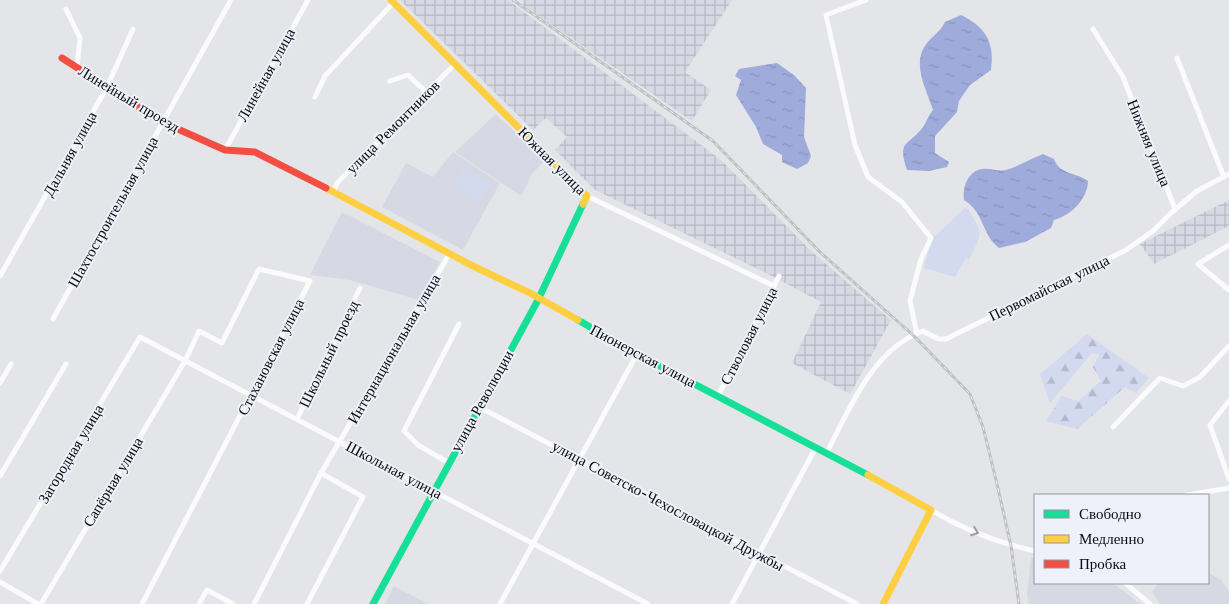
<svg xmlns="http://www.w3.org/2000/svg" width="1229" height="604" font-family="'Libre Baskerville',serif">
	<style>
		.built { fill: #d6d9e3 }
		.industrial { fill: url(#industrial-grid) }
		.forest { fill: url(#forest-firs) }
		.green { fill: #d3daf0 }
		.water { fill: url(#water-ripples) }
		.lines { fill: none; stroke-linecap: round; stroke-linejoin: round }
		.street { stroke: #fbfbfc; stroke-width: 5 }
		.fast { stroke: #16e098; stroke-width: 7 }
		.slow { stroke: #ffcf43; stroke-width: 7 }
		.jam { stroke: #f24e42; stroke-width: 7 }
		.rail-casing { stroke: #c0c0c2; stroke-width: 3 }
		.rail { stroke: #eef1f9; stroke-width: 1; stroke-dasharray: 4; stroke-linecap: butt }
		.oneway { stroke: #9b9b9d }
		.labels { text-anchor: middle; stroke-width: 4; stroke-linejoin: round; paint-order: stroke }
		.street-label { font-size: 15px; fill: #0a0b0e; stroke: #eef1f9 }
	</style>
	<defs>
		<pattern id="industrial-grid" width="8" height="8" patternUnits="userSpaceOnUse" patternTransform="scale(1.25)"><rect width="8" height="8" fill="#d6d9e3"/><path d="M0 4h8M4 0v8" fill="none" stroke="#b6b9c2"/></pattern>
		<pattern id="forest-firs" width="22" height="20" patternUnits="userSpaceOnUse" patternTransform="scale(1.25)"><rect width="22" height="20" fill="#d3daf0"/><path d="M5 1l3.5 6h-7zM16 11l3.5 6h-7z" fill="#b4bacd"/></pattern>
		<pattern id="water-ripples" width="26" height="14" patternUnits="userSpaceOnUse" patternTransform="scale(1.25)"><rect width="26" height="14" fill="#9facdb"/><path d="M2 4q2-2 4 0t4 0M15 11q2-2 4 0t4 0" fill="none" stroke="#8893bb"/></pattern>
	</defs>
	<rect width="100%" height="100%" fill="#e4e5e9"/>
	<!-- built -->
	<g class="built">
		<polygon points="496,114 545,160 532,174 521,196 455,152"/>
		<polygon points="453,152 500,183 463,250 382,207 406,163 433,177"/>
		<polygon points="342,212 440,262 419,300 350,280 310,275"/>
		<polygon points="1031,557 1035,558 1035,583 1113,583 1140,604 1029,604 1027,595"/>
		<polygon points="1208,572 1222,581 1229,592 1229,604 1160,604 1152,592 1159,583 1208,583"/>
		<polygon points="394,586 428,604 385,604"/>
	</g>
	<!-- industrial -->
	<g class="industrial">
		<polygon points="400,0 508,0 721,160 811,251 891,320 850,394 792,363 821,302 770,275 595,190 555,150 567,137 546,118 533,130"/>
		<polygon points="523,0 732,0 685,72 711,90 692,121 523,5"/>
		<polygon points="1229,200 1229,226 1154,264 1140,244"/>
	</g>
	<!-- forest -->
	<polygon class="forest" points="1087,334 1149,378 1136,393 1125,387 1077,429 1046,421 1062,396 1078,401 1101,381 1093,367 1099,355 1092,353 1050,403 1040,374"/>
	<!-- green -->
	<g class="green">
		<polygon points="464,168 491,184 480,202 453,185"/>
		<path d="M965,208L968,209C984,235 982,232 969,260L966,258L955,277L924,268L932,239Z"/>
	</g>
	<!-- water -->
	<g class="water">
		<path d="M961,15C986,27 995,43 991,70L970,85L959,101L957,112L935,136V153L949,162L947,167L929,171L907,170C897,139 908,147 923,127C927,121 928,116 933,110C927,91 912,64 925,46C931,36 939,34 945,22Z"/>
		<polygon points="777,63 794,75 806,88 804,137 811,156 808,163 797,169 782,162 782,155 763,144 756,127 736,95 741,80 735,76 739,69"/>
		<path d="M1043,154L1054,159C1060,175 1076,172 1088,181C1088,198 1071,216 1054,220L1051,228L1025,242L999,248C981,234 985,213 964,200C962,188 968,171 982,169C991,168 997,172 1006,170C1019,166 1030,159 1043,154Z"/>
	</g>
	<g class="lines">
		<!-- street -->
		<g class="street">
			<polyline points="866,0 826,15 855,145 868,177 902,202 931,238 921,259 910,301 917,334"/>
			<polyline points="66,9 80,38 77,68"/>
			<polyline points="1093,29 1123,77 1175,209"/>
			<polyline points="1177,58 1224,177"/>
			<polyline points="390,81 408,75 427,93"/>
			<polyline points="315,97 325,76 394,2"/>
			<polyline points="225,150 308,0"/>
			<polyline points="334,192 337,183 455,64"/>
			<polyline points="587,196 774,286"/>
			<polyline points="1229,245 1198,264 1229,290"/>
			<polyline points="0,276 107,87 133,29"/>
			<polyline points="53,319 231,0"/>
			<polyline points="0,383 11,364"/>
			<polyline points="718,396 779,276"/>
			<polyline points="1229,401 1210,425 1229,479"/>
			<polyline points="479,407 857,604"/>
			<polyline points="297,419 360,288"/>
			<polyline points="1113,427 1160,378 1183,386 1200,377 1229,346"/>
			<path d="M827,452C850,408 873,349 923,331L938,339H946L1126,250L1153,231L1171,213L1197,191L1229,174"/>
			<polyline points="449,463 418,445 404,431 459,324"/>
			<polyline points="0,476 66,364"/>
			<polyline points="1187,495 1229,488"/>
			<path d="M931,510C964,530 999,543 1035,551"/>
			<polyline points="0,571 140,337 648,604"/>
			<polyline points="0,582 38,604"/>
			<polyline points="1125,583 1150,604"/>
			<polyline points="41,604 185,361 199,331 222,343 259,269 310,281 142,604"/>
			<polyline points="199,604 207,590 233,604"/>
			<polyline points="254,604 321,473 450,253"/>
			<polyline points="307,604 363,497 321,473"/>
			<polyline points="500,604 637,354"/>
			<polyline points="732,604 816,447"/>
		</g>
		<!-- fast -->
		<g class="fast">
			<polyline points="578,320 637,354 868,475"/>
			<polyline points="373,604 538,300 583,204"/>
		</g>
		<!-- slow -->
		<g class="slow">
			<polyline points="391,0 587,196 583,204"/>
			<polyline points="326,188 471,265 530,293 578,320"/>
			<polyline points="868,475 931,510 883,604"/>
		</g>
		<!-- jam -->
		<polyline class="jam" points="62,58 162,122 225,150 255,152 326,188"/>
		<!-- rail casing -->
		<g class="rail-casing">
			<polyline id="rail" points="513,0 713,141 821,253 914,336 970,394 983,427 997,484 1011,546 1019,604"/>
		</g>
		<!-- rail -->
		<use href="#rail" class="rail"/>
	</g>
	<!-- one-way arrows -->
	<defs><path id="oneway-chevron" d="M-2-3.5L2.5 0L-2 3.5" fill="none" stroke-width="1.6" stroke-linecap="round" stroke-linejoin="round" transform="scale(1.25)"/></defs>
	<use class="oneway" href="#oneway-chevron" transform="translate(975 532) rotate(21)"/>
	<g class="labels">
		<!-- street labels -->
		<g class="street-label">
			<text transform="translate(266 75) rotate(-61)" y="5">Линейная улица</text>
			<text transform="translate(129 99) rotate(31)" y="5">Линейный проезд</text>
			<text transform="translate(393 127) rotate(-45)" y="5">улица Ремонтников</text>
			<text transform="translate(1149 143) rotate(68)" y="5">Нижняя улица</text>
			<text transform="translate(70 154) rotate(-61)" y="5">Дальняя улица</text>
			<text transform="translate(552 161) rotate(45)" y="5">Южная улица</text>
			<text transform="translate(113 212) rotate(-61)" y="5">Шахтостроительная улица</text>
			<text transform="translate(1049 288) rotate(-26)" y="5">Первомайская улица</text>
			<text transform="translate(749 336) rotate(-63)" y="5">Стволовая улица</text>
			<text transform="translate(394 349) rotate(-60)" y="5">Интернациональная улица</text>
			<text transform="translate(329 354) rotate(-64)" y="5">Школьный проезд</text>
			<text transform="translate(643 356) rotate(28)" y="5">Пионерская улица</text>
			<text transform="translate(271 357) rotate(-63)" y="5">Стахановская улица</text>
			<text transform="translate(482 401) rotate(-61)" y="5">улица Революции</text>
			<text transform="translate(71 454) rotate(-59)" y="5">Загородная улица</text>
			<text transform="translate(394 470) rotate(28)" y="5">Школьная улица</text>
			<text transform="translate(113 482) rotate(-59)" y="5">Сапёрная улица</text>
			<text transform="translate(668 506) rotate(28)" y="5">улица Советско-Чехословацкой Дружбы</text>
		</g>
	</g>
	<!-- legend -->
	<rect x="1034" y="494" width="175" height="90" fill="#eef1f9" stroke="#93959b"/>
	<rect x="1044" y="510" width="25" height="8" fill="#16e098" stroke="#93959b"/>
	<text x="1079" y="519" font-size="15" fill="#0a0b0e">Свободно</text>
	<rect x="1044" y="535" width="25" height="8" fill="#ffcf43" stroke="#93959b"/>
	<text x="1079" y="544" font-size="15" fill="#0a0b0e">Медленно</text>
	<rect x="1044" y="560" width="25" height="8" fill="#f24e42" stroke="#93959b"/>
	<text x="1079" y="569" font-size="15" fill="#0a0b0e">Пробка</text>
</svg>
